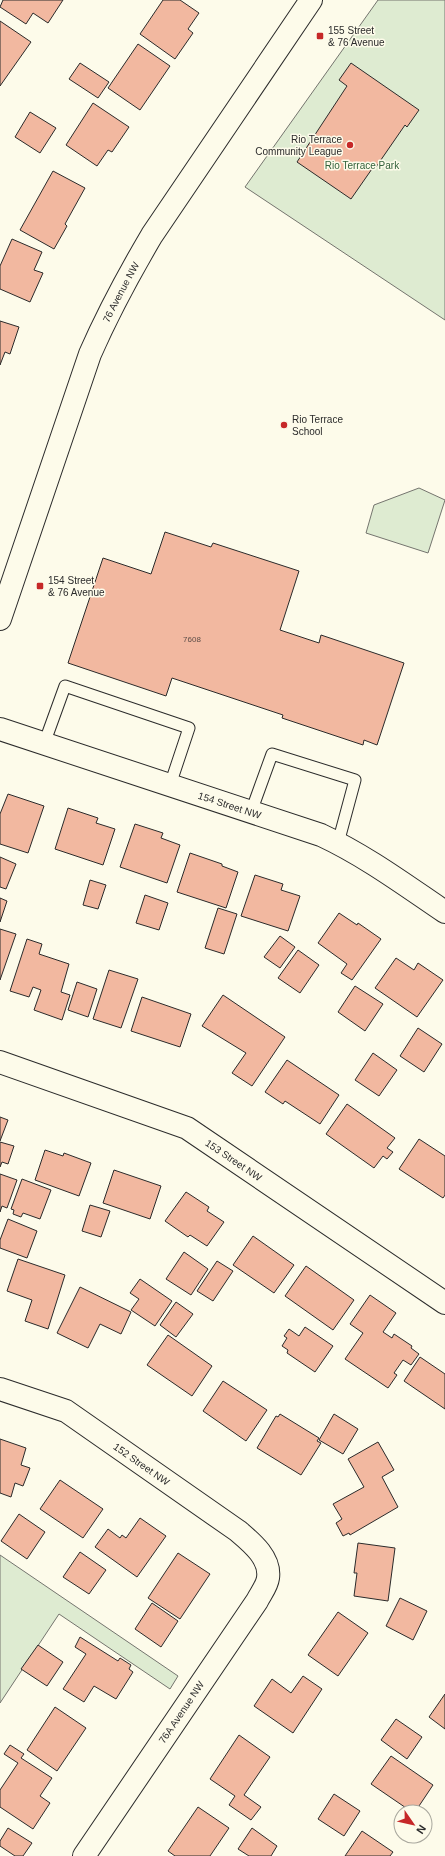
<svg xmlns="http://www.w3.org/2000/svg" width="445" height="1856" font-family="Arial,sans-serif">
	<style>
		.green { fill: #deebd1; stroke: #74746e }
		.building { fill: #f2b8a0; stroke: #2b2b2b }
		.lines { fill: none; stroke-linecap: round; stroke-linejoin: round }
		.lane-casing { stroke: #2b2b2b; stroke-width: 13 }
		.street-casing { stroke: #2b2b2b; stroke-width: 24 }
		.secondary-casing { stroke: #2b2b2b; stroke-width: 24 }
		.lane { stroke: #fdfbea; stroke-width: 11 }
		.street { stroke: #fdfbea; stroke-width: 22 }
		.secondary { stroke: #fdfbea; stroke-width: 22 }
		.poi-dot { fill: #c62828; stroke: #fdfbea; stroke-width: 1.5 }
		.labels { text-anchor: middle; stroke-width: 3; stroke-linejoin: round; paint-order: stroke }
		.number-label { font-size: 8px; fill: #5d4e48 }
		.poi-label { font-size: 10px; fill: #2b2b2b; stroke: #fdfbea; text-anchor: start }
		.park-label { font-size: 10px; fill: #34623c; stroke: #fdfbea }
		.street-label { font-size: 10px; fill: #2b2b2b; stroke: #fdfbea }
	</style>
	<rect width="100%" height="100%" fill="#fdfbea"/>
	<!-- green -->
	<g class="green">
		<polygon points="378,0 445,0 445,320 245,187"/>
		<polygon points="419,488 445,500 428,553 366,533 374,505"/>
		<polygon points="0,1555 178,1676 170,1689 59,1614 0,1703"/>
	</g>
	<!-- building -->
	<g class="building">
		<polygon points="3,0 63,0 48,23 33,13 26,24 0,7"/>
		<polygon points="163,0 180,0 199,13 188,29 193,33 175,59 140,34"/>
		<polygon points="0,21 31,42 0,86"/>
		<polygon points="138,44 170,66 140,110 108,88"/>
		<polygon points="80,63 109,82 98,98 69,79"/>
		<polygon points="351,63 419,110 407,127 405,125 376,167 374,166 351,199 297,162 347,86 339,80"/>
		<polygon points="93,103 129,127 112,152 108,150 97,166 66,145"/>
		<polygon points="30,112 56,128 40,153 15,137"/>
		<polygon points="53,171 85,188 65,224 67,226 54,249 20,230"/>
		<polygon points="12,239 42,252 34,270 43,273 30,302 0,289 0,266"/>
		<polygon points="0,321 19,327 10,354 5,352 0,365"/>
		<polygon points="165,532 211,547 213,543 299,571 280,630 319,643 321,635 404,663 377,745 364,740 363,745 282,718 283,715 172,678 166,696 68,663 103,558 151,574"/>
		<polygon points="8,794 44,806 28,853 0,844 0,814"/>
		<polygon points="68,808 98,818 96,823 115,829 103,865 55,849"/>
		<polygon points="135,824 163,833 161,838 180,845 167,883 120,867"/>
		<polygon points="190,853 222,864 222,866 238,872 226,908 177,892"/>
		<polygon points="0,857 16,864 6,889 0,887"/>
		<polygon points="255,875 283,884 281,890 300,896 288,931 241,916"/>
		<polygon points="90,880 106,885 98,909 83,905"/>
		<polygon points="145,895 168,903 159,930 136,923"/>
		<polygon points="0,898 7,901 0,922"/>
		<polygon points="218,908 237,914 224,954 205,948"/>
		<polygon points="339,913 357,925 358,923 381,939 352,980 341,973 347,964 318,943"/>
		<polygon points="0,929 16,934 0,980"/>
		<polygon points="280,936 295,947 280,968 264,957"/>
		<polygon points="27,939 42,944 39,954 69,964 61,992 70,995 62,1020 34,1010 41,990 33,987 29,997 10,991"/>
		<polygon points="298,950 319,965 300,993 278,978"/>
		<polygon points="396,958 414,970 418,963 443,980 417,1017 375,988"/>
		<polygon points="109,970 138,979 121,1028 93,1019"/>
		<polygon points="77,982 97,989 88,1017 68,1010"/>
		<polygon points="355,986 383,1004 365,1031 338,1012"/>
		<polygon points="223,995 285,1037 252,1086 232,1073 246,1053 202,1026"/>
		<polygon points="142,997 191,1014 180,1047 131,1031"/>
		<polygon points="418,1028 442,1044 424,1072 400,1056"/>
		<polygon points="373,1053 397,1070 379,1096 355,1080"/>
		<polygon points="287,1060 339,1095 320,1124 285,1101 283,1104 265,1092"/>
		<polygon points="347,1104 395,1138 387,1148 393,1152 387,1159 383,1156 374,1168 326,1134"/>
		<polygon points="0,1117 8,1120 0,1141"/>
		<polygon points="419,1139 445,1156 445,1195 443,1198 399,1169"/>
		<polygon points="0,1142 14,1146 8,1164 2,1162 0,1167"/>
		<polygon points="45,1150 63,1156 64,1153 91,1163 79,1196 35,1180"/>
		<polygon points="114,1170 161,1186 150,1219 103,1203"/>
		<polygon points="0,1174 17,1180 7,1208 2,1206 0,1212"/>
		<polygon points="22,1179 51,1190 40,1219 23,1213 21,1217 13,1214 14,1210 11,1209"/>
		<polygon points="186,1192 209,1207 207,1211 224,1222 207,1246 190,1235 188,1237 165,1221"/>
		<polygon points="90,1205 110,1211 101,1237 82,1231"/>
		<polygon points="8,1219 37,1231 27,1258 0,1248 0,1240"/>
		<polygon points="253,1236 294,1265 274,1293 233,1265"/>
		<polygon points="184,1252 208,1269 191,1295 166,1279"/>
		<polygon points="18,1259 65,1275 48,1329 25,1321 32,1300 7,1291"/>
		<polygon points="217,1261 233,1271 213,1301 197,1291"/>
		<polygon points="306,1266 354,1300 333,1330 285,1296"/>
		<polygon points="140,1279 172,1301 155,1326 131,1310 139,1299 130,1293"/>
		<polygon points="80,1287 131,1312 121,1334 100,1324 88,1348 57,1333"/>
		<polygon points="370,1295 396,1313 383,1332 392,1338 394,1334 412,1346 411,1348 419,1354 411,1365 403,1360 394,1373 397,1375 388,1388 345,1359 363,1333 350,1324"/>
		<polygon points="176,1302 193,1314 176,1337 160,1325"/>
		<polygon points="305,1327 333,1346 315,1372 287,1353 288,1350 282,1346 287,1338 284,1336 289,1329 299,1336"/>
		<polygon points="168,1335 212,1366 192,1396 147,1365"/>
		<polygon points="420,1357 445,1374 445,1409 404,1381"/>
		<polygon points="223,1381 267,1410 246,1441 203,1411"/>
		<polygon points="280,1414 319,1438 317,1441 321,1443 301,1475 257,1448 276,1416 278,1417"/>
		<polygon points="334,1414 358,1429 343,1454 319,1440"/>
		<polygon points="0,1439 26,1448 21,1465 30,1468 23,1486 15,1483 11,1497 0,1493"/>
		<polygon points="378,1442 394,1470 382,1477 398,1507 350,1535 349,1533 343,1536 336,1523 342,1519 333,1504 364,1487 348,1459"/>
		<polygon points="60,1480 103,1509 83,1538 40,1509"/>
		<polygon points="19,1514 45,1532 27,1559 1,1541"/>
		<polygon points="140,1518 166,1536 137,1577 95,1547 108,1529 120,1538 122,1535 126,1538"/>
		<polygon points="358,1543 395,1548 388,1601 354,1596 357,1573 354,1573"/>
		<polygon points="80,1552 106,1570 89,1594 63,1577"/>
		<polygon points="178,1553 210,1574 180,1619 148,1598"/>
		<polygon points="400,1598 427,1611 413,1640 386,1626"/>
		<polygon points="152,1603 178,1621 161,1647 135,1629"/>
		<polygon points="338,1612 368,1633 338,1676 308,1655"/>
		<polygon points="80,1637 118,1661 120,1658 131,1665 129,1669 133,1672 116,1699 94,1686 84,1702 63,1689 86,1654 75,1647"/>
		<polygon points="38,1645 63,1662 47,1686 21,1669"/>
		<polygon points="303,1676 322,1689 293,1733 254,1706 272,1679 291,1693"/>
		<polygon points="445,1694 445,1729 429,1717"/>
		<polygon points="55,1707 86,1728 57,1771 27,1750"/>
		<polygon points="396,1719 422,1737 407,1759 381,1740"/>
		<polygon points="239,1735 270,1757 244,1795 261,1807 251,1820 229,1805 235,1796 210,1779"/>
		<polygon points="10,1745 24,1754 21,1758 52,1778 40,1796 50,1803 33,1829 0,1807 0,1790 18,1763 4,1754"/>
		<polygon points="391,1756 433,1785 415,1812 412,1812 371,1784"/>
		<polygon points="334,1794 360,1811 344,1836 318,1819"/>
		<polygon points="198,1807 229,1828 210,1856 175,1856 168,1851"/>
		<polygon points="8,1828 32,1843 23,1856 15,1856 0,1846 0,1841"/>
		<polygon points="252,1828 277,1846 271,1856 249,1856 238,1849"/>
		<polygon points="362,1831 393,1852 390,1856 345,1856"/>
	</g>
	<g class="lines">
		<!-- lane casing -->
		<g class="lane-casing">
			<g id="lane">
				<polyline points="44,744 65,686 189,728 170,785"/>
				<polyline points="251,812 272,754 355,780 338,843"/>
			</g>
		</g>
		<!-- street casing -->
		<g class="street-casing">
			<g id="street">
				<path id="s1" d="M0,729L321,835C366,856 405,885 445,912"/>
				<path id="s2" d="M0,1062L187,1128L445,1303"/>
				<path id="s3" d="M0,1389L66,1411L238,1531C251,1542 271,1558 268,1578C267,1586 261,1593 257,1601L84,1856"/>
			</g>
		</g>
		<!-- secondary casing -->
		<g class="secondary-casing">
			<g id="secondary">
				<path id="s4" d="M0,619L90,354C108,313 129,274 152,235L311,0"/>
			</g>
		</g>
		<!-- lane -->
		<use href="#lane" class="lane"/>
		<!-- street -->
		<use href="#street" class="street"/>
		<!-- secondary -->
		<use href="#secondary" class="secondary"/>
	</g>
	<!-- markers -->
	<g class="poi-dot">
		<rect x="316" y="32" width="8" height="8" rx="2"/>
		<circle cx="350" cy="145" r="4"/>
		<circle cx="284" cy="425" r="4"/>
		<rect x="36" y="582" width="8" height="8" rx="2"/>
	</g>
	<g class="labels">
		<!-- number labels -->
		<g class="number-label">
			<text x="192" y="642">7608</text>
		</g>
		<!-- poi labels -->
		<g class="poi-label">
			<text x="328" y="34">155 Street<tspan x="328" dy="12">&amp; 76 Avenue</tspan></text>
			<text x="342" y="143" text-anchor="end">Rio Terrace<tspan x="342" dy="12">Community League</tspan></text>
			<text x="292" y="423">Rio Terrace<tspan x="292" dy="12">School</tspan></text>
			<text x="48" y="584">154 Street<tspan x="48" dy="12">&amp; 76 Avenue</tspan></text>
		</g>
		<!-- park labels -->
		<g class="park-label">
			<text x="362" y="169">Rio Terrace Park</text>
		</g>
		<!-- street labels -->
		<g class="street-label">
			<text dy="4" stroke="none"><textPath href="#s4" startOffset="349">76 Avenue NW</textPath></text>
			<text dy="4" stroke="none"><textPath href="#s1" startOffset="242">154 Street NW</textPath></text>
			<text dy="4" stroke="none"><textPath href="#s2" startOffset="255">153 Street NW</textPath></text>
			<text dy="4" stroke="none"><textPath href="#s3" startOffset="162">152 Street NW</textPath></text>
			<text transform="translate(181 1712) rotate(-56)" y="4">76A Avenue NW</text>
		</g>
	</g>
	<!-- north arrow -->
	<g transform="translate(413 1824) rotate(124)"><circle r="19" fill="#fdfbea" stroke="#a9a89e"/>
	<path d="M0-3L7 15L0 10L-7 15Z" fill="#c62828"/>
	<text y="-6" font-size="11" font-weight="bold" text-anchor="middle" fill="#2b2b2b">N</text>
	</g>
</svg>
